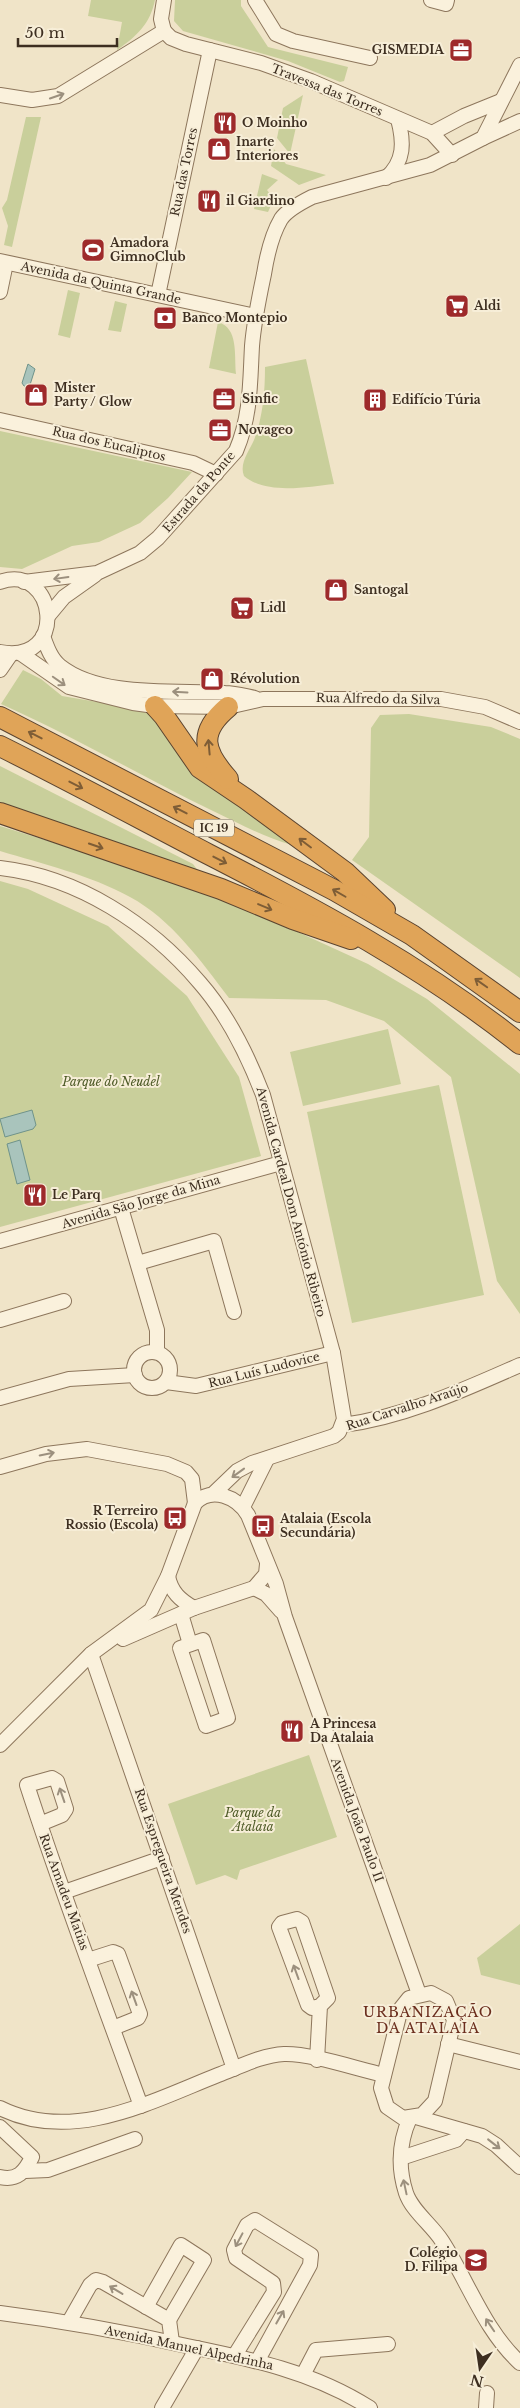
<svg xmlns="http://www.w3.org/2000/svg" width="520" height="2408" font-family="'Libre Baskerville',serif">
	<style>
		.green { fill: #c9cf9b }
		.water { fill: #a9c4bc; stroke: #6f938a }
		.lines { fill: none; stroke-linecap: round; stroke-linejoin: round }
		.minor-casing { stroke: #8d765c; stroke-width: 16 }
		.highway-casing { stroke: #5b4430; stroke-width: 22 }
		.minor { stroke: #faf1dc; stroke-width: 14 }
		.highway { stroke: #e0a458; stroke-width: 20 }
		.oneway { stroke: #9c907e }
		.oneway2 { stroke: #7e5d36 }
		.labels { text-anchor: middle; stroke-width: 4; stroke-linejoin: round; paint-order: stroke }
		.shield { fill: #f7eed8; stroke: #756857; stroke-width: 1 }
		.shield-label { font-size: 11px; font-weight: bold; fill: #3d2e20 }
		.poi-label { font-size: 12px; font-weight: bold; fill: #3d2e20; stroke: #f7eed8; text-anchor: start }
		.street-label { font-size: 12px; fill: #3d2e20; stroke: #f7eed8 }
		.park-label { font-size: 12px; font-style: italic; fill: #4d5a26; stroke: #f7eed8 }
		.neighbourhood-label { font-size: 14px; letter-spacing: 1px; fill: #6b2e1e; stroke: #f7eed8 }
	</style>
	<rect width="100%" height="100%" fill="#f0e4c8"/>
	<!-- green -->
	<g class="green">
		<path d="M91,0H155C150,24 137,36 117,50L122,22L88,16Z"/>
		<polygon points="175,0 241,0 241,6 268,47 348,67 344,81 340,82 288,61 183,31 174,21"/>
		<polygon points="303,95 290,154 277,138 283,108"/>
		<polygon points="26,117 41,117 12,247 4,245 8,226 2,208 7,200"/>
		<polygon points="274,149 286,164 326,175 299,185 271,166"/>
		<polygon points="262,174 278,180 267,190 274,199 268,212 254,209"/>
		<polygon points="68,290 80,293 70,338 58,335"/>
		<polygon points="115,301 127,304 121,332 108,330"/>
		<path d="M218,322C239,328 234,356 236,374L209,368Z"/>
		<path d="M306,359L334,484C307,487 266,495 244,476C239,464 249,451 254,440C263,417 265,391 265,367Z"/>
		<polygon points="0,431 192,472 168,498 140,523 99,542 72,546 22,569 0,567"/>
		<path d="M23,670L41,679L62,696L151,711L209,781L292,845C263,837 238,823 211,810C141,776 73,736 1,704Z"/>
		<polygon points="409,714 491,727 520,739 520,978 352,860 369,837 371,728 380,715"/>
		<polygon points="0,766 193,864 199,872 0,804"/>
		<path d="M0,826L206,890L368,964L427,999L520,1074V1314L497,1281L451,1077L384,1021L326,1000L229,998C201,961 171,919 130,897C90,875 43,864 0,851Z"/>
		<polygon points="0,881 28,889 108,926 187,996 239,1077 261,1156 0,1227"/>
		<polygon points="388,1029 401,1084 303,1106 290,1052"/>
		<polygon points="439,1085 484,1295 352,1323 307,1112"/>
		<polygon points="309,1755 337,1837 240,1870 237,1880 225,1875 196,1885 168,1804"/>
		<polygon points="520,1924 520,1985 481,1975 477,1958"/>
	</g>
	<!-- water -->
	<g class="water">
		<polygon points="28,364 35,369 29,388 24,386 22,383"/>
		<polygon points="32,1110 36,1125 33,1129 5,1137 0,1119"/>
		<polygon points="20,1140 30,1180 17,1184 7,1144"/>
	</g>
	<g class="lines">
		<!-- minor casing -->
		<g class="minor-casing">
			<g id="minor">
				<polyline points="255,0 276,34 293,41 370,58"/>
				<polyline points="431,0 446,4 447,0"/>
				<polyline points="164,31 171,38 186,44 261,63 311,81 432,133 452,155"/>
				<polyline points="164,31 161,19 164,0"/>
				<polyline points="0,95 32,100 58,96 164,31"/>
				<polyline points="432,133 464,116 501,101"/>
				<polyline points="483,138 520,121"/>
				<path d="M386,178C405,161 404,142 398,119"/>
				<polyline points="0,261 255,316"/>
				<polyline points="0,292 6,263"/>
				<polyline points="158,295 210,50"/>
				<polyline points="0,420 193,463 216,474"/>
				<path d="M0,582C56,562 70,665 0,652"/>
				<path d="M24,582L97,573L140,553L158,538L236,451C251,416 250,382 252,346C254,321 259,298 264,274C267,255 271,236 281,219C287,210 302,202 312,197L430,165L483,138L520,65"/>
				<polyline points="49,615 64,597 95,575"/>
				<path d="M43,636C47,647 51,659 60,666C100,698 176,690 225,693C235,693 245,696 255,698"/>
				<polyline points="20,653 69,687 133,703 155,706 228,707 263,699 441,699 485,707 520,722"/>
				<polyline points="0,670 11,654"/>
				<path d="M0,868C78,877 150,924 200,983C228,1015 248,1056 263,1095L333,1353L344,1419L339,1432L334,1436L252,1463L237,1471L213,1494"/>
				<polyline points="121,1208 157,1330 157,1352"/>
				<polyline points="0,1241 281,1163"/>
				<polyline points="138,1263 214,1241 234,1312"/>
				<polyline points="0,1320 64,1301"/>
				<circle cx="152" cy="1370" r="18"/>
				<polyline points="166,1382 196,1386 333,1353"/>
				<polyline points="0,1398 69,1379 135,1375"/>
				<path d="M343,1425C405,1417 463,1390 520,1365"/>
				<polyline points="0,1467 46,1454 87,1449 167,1464 186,1472 192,1479 195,1503"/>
				<polyline points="243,1507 267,1459"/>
				<path d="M168,1576C171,1592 180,1600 194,1608"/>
				<polyline points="254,1588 266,1594 281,1611"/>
				<polyline points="181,1614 190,1644"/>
				<polyline points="123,1639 194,1608 254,1588 266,1574 267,1564"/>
				<polygon points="203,1640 228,1718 206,1726 180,1648"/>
				<polyline points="91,1654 234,2069"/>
				<path d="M0,1745L91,1654L151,1610L168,1576L195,1503C212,1486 237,1497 248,1515L276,1584L285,1617L419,1994"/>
				<path d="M40,1824L62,1815L66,1809L57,1781L52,1778L27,1785C62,1893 102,1999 141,2106"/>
				<polyline points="64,1892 162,1858"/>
				<polyline points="88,1960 113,1952 118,1954 140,2014 138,2018 113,2028"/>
				<polygon points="431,1993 446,2001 454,2020 435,2101 422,2115 403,2118 387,2107 381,2088 401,2008 409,1998"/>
				<polyline points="448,2044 520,2062"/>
				<polyline points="317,2060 320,2006 328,1998 302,1922 297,1919 282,1923 279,1927 308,2005 312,2008 320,2006"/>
				<path d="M0,2108C72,2144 150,2102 218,2075C239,2067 262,2055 284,2054C310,2053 357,2069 384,2075"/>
				<polyline points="416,2117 482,2136 496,2145 520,2167"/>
				<path d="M410,2118C399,2142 398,2168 406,2193C412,2211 432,2225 442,2241C468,2281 484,2330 520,2363"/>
				<path d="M0,2127L32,2157C25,2172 17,2181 0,2177"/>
				<polyline points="401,2158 456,2140 464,2131"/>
				<polyline points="25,2171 48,2170 135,2139"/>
				<polyline points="146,2307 181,2245 204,2260 169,2320"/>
				<path d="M0,2313C63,2321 125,2332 187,2346C251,2359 314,2372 370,2408"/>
				<polyline points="69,2322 90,2285 96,2280 103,2282 169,2320 172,2342"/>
				<polyline points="235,2355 274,2292 273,2283 236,2258 234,2250 247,2225 255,2220 311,2255 310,2265 258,2360"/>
				<polyline points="303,2375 316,2350 388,2344"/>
				<polyline points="162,2408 197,2348"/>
				<polyline points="486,2408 487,2393"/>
			</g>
		</g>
		<!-- highway casing -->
		<g class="highway-casing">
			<g id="highway">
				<polyline points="155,706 164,716 200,768 246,799 345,872 385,910"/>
				<path d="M228,707C197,733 204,752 228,779"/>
				<polyline points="0,717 334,890 412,935 520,1012"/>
				<path d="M0,746C70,781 139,818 208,854C317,910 424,967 520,1044"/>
				<polyline points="0,813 221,889 293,919 351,939"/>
			</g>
		</g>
		<!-- minor -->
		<use href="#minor" class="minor"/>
		<!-- highway -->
		<use href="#highway" class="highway"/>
	</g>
	<!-- one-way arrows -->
	<defs><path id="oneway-shaft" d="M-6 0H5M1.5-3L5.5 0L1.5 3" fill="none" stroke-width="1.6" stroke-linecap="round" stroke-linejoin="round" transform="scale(1.25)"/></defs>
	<g class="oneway">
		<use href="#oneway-shaft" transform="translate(57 96) rotate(-19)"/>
		<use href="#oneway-shaft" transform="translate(61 578) rotate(172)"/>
		<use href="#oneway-shaft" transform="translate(59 681) rotate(35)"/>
		<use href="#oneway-shaft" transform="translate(180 692) rotate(-177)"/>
		<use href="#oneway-shaft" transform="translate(47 1454) rotate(-11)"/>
		<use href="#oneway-shaft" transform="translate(238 1473) rotate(144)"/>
		<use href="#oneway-shaft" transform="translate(62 1795) rotate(-109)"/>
		<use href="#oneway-shaft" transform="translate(296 1972) rotate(-110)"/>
		<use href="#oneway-shaft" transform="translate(134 1998) rotate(-110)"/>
		<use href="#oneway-shaft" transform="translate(494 2144) rotate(38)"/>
		<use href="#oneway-shaft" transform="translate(405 2187) rotate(-102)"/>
		<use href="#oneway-shaft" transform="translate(239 2240) rotate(118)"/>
		<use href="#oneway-shaft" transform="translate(116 2290) rotate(-149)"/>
		<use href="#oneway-shaft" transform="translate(280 2317) rotate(-60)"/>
		<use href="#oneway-shaft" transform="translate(490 2325) rotate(-124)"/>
	</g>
	<g class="oneway2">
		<use href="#oneway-shaft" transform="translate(35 735) rotate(-153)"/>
		<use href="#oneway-shaft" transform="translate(209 747) rotate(-95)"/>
		<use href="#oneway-shaft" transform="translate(76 785) rotate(27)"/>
		<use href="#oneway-shaft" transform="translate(180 810) rotate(-153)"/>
		<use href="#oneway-shaft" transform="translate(305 843) rotate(-143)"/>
		<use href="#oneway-shaft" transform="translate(96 846) rotate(19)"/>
		<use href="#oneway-shaft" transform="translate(220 860) rotate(27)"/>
		<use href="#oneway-shaft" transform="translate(339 893) rotate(-150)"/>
		<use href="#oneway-shaft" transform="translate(265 907) rotate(23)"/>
		<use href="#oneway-shaft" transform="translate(481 983) rotate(-145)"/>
	</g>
	<!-- icons -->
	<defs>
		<g id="office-square" transform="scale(1.25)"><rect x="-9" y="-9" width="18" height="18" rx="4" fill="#9e2a2b" stroke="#f7eed8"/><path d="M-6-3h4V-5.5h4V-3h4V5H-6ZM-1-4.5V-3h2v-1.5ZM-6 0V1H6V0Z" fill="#fff"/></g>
		<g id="restaurant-square" transform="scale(1.25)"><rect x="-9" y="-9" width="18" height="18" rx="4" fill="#9e2a2b" stroke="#f7eed8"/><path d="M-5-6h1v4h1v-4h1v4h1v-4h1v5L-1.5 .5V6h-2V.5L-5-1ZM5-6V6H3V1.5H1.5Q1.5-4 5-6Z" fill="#fff"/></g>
		<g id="shop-square" transform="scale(1.25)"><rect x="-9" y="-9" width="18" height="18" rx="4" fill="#9e2a2b" stroke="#f7eed8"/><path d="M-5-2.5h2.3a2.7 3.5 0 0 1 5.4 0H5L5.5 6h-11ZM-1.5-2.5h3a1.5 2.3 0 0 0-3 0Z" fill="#fff"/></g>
		<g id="stadium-square" transform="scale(1.25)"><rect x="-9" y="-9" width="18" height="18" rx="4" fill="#9e2a2b" stroke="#f7eed8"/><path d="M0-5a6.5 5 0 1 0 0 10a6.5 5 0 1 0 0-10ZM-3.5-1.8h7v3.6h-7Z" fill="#fff"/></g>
		<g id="supermarket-square" transform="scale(1.25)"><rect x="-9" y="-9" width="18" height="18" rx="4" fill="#9e2a2b" stroke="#f7eed8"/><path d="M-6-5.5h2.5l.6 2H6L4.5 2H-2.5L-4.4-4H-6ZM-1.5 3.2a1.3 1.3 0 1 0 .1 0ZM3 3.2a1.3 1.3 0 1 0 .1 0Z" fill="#fff"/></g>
		<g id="bank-square" transform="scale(1.25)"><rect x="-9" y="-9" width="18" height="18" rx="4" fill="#9e2a2b" stroke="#f7eed8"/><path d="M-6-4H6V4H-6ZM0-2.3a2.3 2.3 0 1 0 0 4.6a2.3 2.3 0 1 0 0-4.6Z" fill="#fff"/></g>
		<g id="building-square" transform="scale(1.25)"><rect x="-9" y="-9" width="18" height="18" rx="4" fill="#9e2a2b" stroke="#f7eed8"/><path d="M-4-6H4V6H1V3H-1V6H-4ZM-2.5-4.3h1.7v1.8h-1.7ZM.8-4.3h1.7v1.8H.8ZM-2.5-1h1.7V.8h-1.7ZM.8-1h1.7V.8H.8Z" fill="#fff"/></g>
		<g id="bus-square" transform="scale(1.25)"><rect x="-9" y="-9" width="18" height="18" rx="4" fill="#9e2a2b" stroke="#f7eed8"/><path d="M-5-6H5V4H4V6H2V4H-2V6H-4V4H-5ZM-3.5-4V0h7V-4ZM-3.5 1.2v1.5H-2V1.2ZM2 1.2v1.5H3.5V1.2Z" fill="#fff"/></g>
		<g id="school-square" transform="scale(1.25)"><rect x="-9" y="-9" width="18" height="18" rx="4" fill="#9e2a2b" stroke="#f7eed8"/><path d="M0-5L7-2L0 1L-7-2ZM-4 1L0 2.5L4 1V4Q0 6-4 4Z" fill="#fff"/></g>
	</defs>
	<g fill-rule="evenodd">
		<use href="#office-square" x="461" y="50"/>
		<use href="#restaurant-square" x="225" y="123"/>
		<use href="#shop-square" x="219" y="149"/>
		<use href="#restaurant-square" x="209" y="201"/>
		<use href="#stadium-square" x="93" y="250"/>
		<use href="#supermarket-square" x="457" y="306"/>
		<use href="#bank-square" x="165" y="318"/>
		<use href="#shop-square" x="36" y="395"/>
		<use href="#office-square" x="224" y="399"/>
		<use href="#building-square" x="375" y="400"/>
		<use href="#office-square" x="220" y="430"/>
		<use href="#shop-square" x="336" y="590"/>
		<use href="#supermarket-square" x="242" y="608"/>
		<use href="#shop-square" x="212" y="679"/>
		<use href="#restaurant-square" x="35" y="1195"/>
		<use href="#bus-square" x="175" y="1518"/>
		<use href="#bus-square" x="263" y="1526"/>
		<use href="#restaurant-square" x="292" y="1731"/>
		<use href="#school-square" x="476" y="2260"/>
	</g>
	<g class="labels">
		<!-- shield labels -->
		<rect class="shield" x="194" y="819.5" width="40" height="17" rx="4"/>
		<g class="shield-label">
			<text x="214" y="832">IC 19</text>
		</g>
		<!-- poi labels -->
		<g class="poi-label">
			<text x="444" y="54" text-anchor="end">GISMEDIA</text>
			<text x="242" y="127">O Moinho</text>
			<text x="236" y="146">Inarte<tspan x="236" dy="14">Interiores</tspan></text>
			<text x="226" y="205">il Giardino</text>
			<text x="110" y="247">Amadora<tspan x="110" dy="14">GimnoClub</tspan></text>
			<text x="474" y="310">Aldi</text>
			<text x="182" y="322">Banco Montepio</text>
			<text x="54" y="392">Mister<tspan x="54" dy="14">Party / Glow</tspan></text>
			<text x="242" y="403">Sinfic</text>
			<text x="392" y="404">Edifício Túria</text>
			<text x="238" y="434">Novageo</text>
			<text x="354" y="594">Santogal</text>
			<text x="260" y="612">Lidl</text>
			<text x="230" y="683">Révolution</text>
			<text x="52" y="1199">Le Parq</text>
			<text x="158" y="1515" text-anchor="end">R Terreiro<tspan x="158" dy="14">Rossio (Escola)</tspan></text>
			<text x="280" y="1523">Atalaia (Escola<tspan x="280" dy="14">Secundária)</tspan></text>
			<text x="310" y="1728">A Princesa<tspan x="310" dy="14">Da Atalaia</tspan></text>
			<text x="458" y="2257" text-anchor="end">Colégio<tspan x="458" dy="14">D. Filipa</tspan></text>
		</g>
		<!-- street labels -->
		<g class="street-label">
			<text transform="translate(327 90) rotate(22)" y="4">Travessa das Torres</text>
			<text transform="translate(184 172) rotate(-78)" y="4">Rua das Torres</text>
			<text transform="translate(101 283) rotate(12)" y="4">Avenida da Quinta Grande</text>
			<text transform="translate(109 444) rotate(13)" y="4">Rua dos Eucaliptos</text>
			<text transform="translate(199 492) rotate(-49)" y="4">Estrada da Ponte</text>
			<text transform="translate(378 699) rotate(1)" y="4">Rua Alfredo da Silva</text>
			<text transform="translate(141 1202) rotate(-16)" y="4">Avenida São Jorge da Mina</text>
			<text transform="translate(291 1202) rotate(75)" y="4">Avenida Cardeal Dom António Ribeiro</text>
			<text transform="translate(264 1370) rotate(-14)" y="4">Rua Luís Ludovice</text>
			<text transform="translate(407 1407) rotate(-18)" y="4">Rua Carvalho Araújo</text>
			<text transform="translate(357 1820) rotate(70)" y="4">Avenida João Paulo II</text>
			<text transform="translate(163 1861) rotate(71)" y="4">Rua Espregueira Mendes</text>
			<text transform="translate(64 1892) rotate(70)" y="4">Rua Amadeu Matias</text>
			<text transform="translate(189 2348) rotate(12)" y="4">Avenida Manuel Alpedrinha</text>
		</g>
		<!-- park labels -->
		<g class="park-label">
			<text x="111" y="1086">Parque do Neudel</text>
			<text x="253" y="1817">Parque da<tspan x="253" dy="14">Atalaia</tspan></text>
		</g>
		<!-- neighbourhood labels -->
		<g class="neighbourhood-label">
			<text x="428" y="2017">URBANIZAÇÃO<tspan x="428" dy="16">DA ATALAIA</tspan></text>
		</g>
	</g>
	<!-- north arrow -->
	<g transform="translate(480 2368) rotate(193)" stroke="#f7eed8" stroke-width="4" paint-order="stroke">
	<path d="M0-4L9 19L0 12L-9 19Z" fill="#3d2e20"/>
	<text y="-8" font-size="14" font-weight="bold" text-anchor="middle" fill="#3d2e20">N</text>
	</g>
	<!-- scale -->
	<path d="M18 38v8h99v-8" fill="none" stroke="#3d2e20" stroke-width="2.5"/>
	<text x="25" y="38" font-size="15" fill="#3d2e20" stroke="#f7eed8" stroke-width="4" paint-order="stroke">50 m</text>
</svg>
